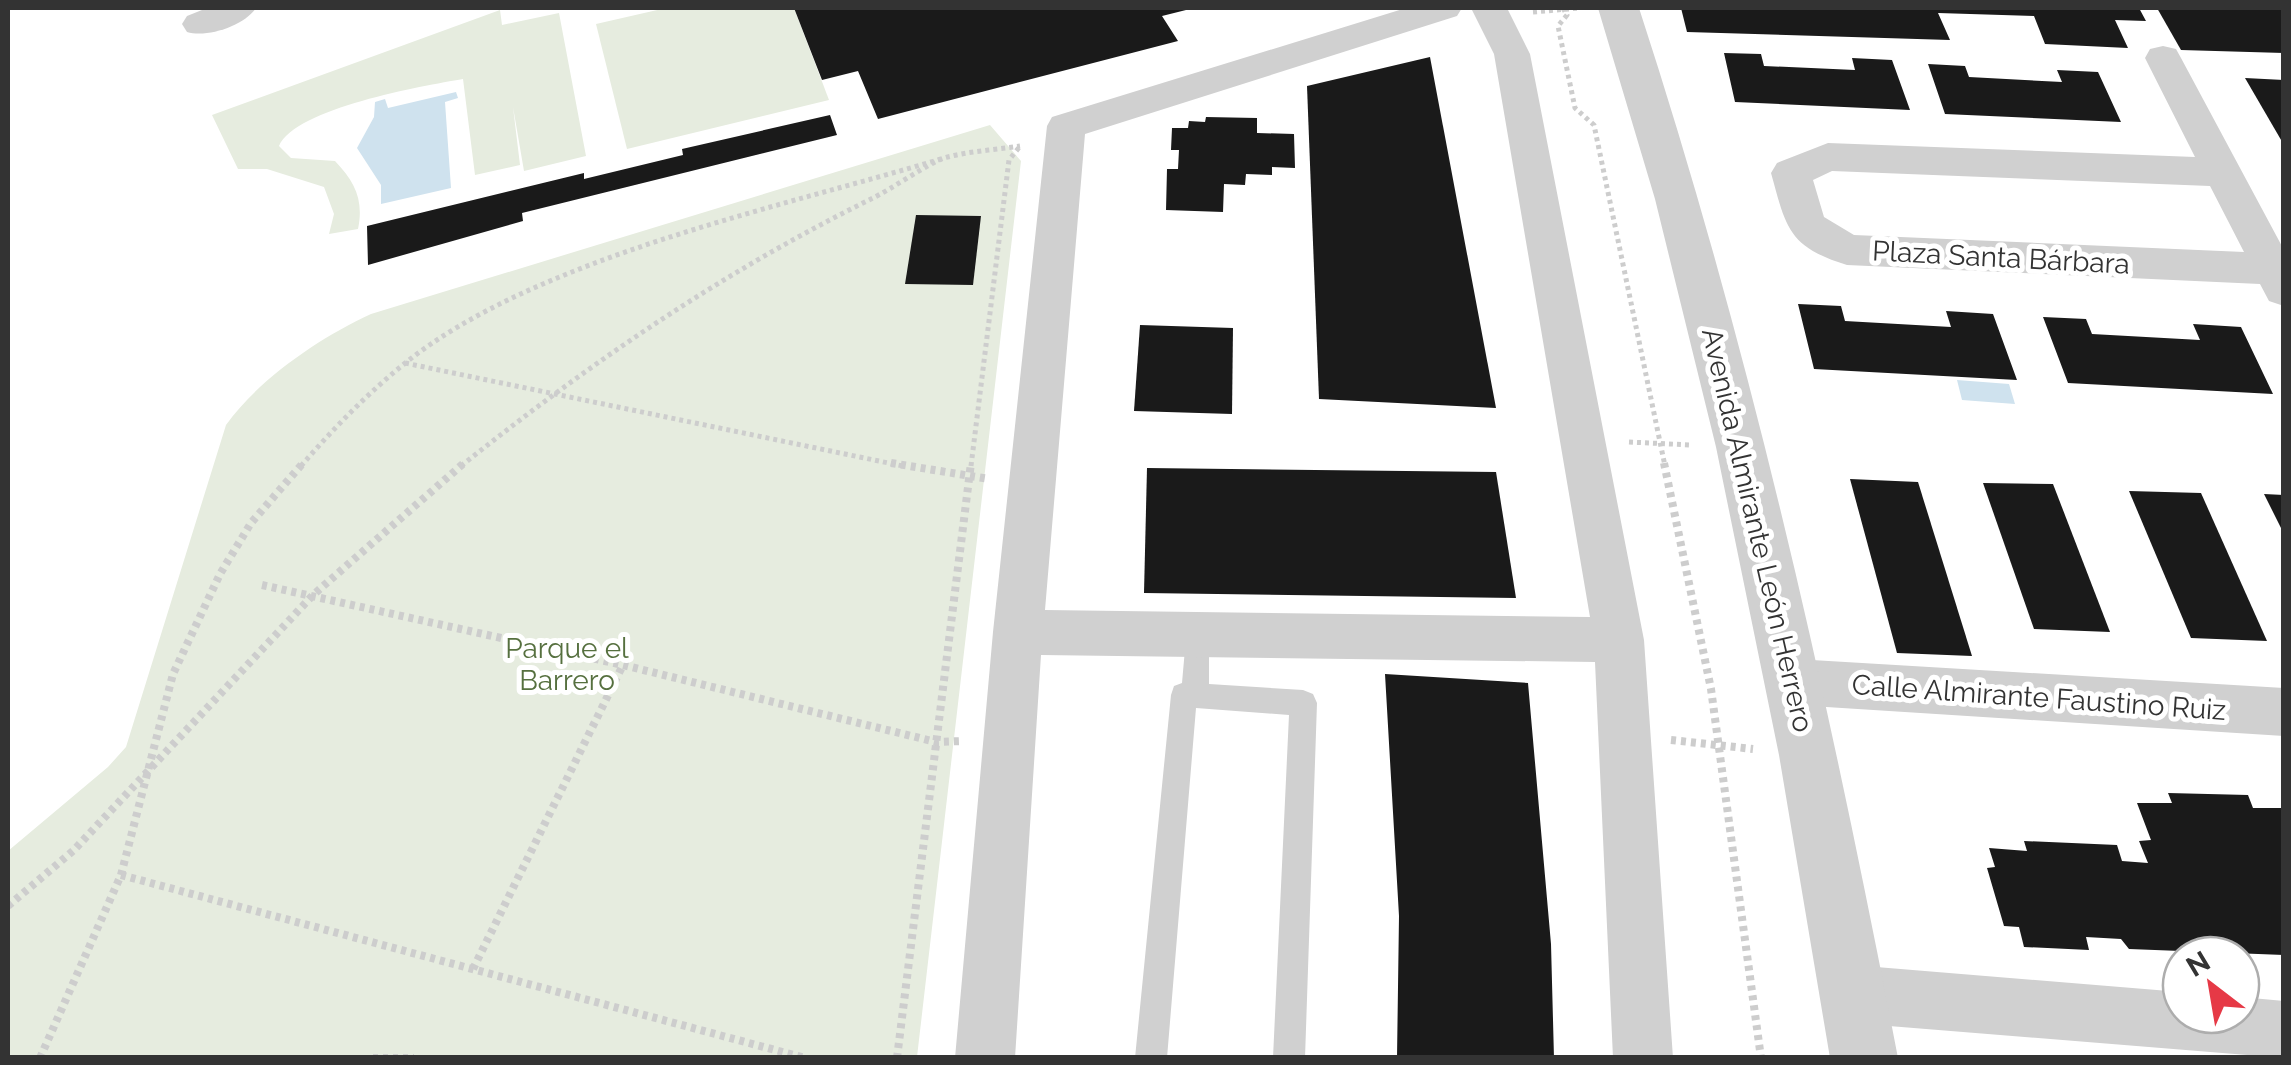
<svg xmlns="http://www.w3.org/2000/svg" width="2291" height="1065" font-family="Raleway,sans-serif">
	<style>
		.green { fill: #e6ecdf }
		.water { fill: #cfe2ee }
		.building { fill: #1a1a1a }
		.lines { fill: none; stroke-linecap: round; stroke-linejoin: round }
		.path-far1 { stroke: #cdcdcd; stroke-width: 5; stroke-dasharray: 4 4; stroke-linecap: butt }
		.path { stroke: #cdcdcd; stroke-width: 8; stroke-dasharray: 5 5; stroke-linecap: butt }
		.service { fill: #d0d0d0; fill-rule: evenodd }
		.minor { fill: #d0d0d0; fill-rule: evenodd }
		.tertiary { fill: #d0d0d0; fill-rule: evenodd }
		.labels { text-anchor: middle; stroke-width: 10; stroke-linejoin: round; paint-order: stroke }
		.street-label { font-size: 28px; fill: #333; stroke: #fff }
		.park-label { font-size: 28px; fill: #56703f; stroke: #fff }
	</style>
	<rect width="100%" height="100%" fill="#fff"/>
	<!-- green -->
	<g class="green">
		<polygon points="666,8 794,8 829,100 627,149 596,24"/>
		<path d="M500,10L502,25L559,13L586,156L524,171L513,107L520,165L475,175L463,79C422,86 296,108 279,146L291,158L335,161C355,182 364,200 358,229L329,234L334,214L324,187L267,169H238L212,115Z"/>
		<path d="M990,125L1021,161L917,1057L8,1058V851L108,767L126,747L226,425C259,379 319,338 371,314Z"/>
	</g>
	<!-- water -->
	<g class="water">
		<polygon points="456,92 458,98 445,102 451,188 381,204 381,185 357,148 374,117 375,102 385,99 388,108"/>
		<polygon points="1957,380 2009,384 2015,404 1962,400"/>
	</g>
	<!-- building -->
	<g class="building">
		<polygon points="794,8 1190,8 1190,9 1162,16 1178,41 878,119 858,71 822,80"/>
		<polygon points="1681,8 2139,8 2146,21 2115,20 2128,48 2045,44 2034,16 1938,13 1950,40 1687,32"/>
		<polygon points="2157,8 2284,8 2284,53 2181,50"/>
		<polygon points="1724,53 1761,54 1764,66 1855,70 1852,58 1892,60 1910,110 1735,102"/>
		<polygon points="1430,57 1496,408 1319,399 1307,86"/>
		<polygon points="1928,64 1965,66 1969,77 2062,82 2057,70 2098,72 2121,122 1945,114"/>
		<polygon points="2245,78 2284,80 2284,145"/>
		<polygon points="830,115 837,135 522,213 523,221 368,265 367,226 584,173 584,179 683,155 682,149"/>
		<polygon points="1206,117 1257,118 1257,133 1294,134 1295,168 1272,167 1272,175 1246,174 1245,185 1224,184 1223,212 1166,210 1167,169 1178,169 1179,150 1171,150 1172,128 1188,128 1189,121 1205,122"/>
		<polygon points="916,215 981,216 973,285 905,284"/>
		<polygon points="1798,304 1841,306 1845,321 1951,327 1946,311 1993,314 2017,380 1814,369"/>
		<polygon points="2043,317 2086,319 2092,334 2200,340 2193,324 2241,327 2273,394 2068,383"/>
		<polygon points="1140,325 1233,328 1232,414 1134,411"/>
		<polygon points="1147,468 1496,472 1516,598 1144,593"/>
		<polygon points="1850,479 1918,482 1972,656 1897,653"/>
		<polygon points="1983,483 2053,484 2110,632 2034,629"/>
		<polygon points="2129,491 2201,493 2267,641 2191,638"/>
		<polygon points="2264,494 2284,495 2284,534"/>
		<polygon points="1385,674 1528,683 1551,944 1554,1058 1397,1058 1399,916"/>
		<polygon points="2168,793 2248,795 2253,808 2284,808 2284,955 2129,949 2121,939 2086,937 2089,950 2024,947 2019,927 2004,926 1987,868 1995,867 1989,848 2027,851 2024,841 2117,845 2122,861 2148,863 2139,841 2151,840 2137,803 2172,803"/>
	</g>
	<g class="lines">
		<!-- path-far1 -->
		<g class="path-far1">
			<polyline points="1563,8 1567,15 1558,26 1575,108 1594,125 1665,466"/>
			<polyline points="1533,12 1580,8"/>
			<polyline points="405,363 903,466"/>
			<polyline points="1629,442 1691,445"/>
			<path d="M301,466C332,430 367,394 404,364C535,258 778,208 941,159"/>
			<path d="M461,466C590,363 723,272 871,199C890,190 929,163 944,158C968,151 995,150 1020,146"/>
			<polyline points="971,466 1009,160 1021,145"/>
		</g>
		<!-- path -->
		<g class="path">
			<polyline points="891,463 989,479"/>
			<polyline points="1664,463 1711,689 1761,1058"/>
			<polyline points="262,585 623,665 936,742 963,741"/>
			<polyline points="1671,740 1753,749"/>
			<polyline points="121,875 805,1058"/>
			<polyline points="8,906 74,850 313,595 464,463"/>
			<polyline points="473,969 623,665"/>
			<polyline points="40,1058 121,875 173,674 220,574 251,523 303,463"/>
			<polyline points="373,1058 414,1058"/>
			<polyline points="897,1058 971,463"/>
		</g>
		<!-- service -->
		<polygon class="service" points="1196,622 1205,626 1209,634 1209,684 1303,690 1313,694 1317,703 1305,1058 1273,1058 1289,715 1196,708 1167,1058 1135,1058 1171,695 1174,686 1182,683 1187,626"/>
		<!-- minor -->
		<g class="minor">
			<path d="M207,8H256C244,26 207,38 187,32L182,24L187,16Z"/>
			<polygon points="1406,8 1462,8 1457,16 1085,134 1045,610 1590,617 1494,54 1471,8 1507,8 1530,54 1644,640 1673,1058 1613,1058 1595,662 1041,655 1015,1058 955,1058 993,632 1047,126 1052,117"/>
			<path d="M2163,46L2176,49L2181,58L2284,250V306L2269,301L2260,284L1847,265C1788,247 1786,227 1771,173L1777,163L1828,143L2195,157L2145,58L2150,49ZM1832,171L2210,186L2244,252L1854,235L1824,217L1813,180Z"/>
			<polygon points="1795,659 2284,688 2284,736 1795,705 1777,698 1770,682 1777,666"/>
			<polygon points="1852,965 2181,992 2181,1015 2241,1015 2241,997 2284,1001 2284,1058 1852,1023 1832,1014 1823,994 1832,974"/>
		</g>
		<!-- tertiary -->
		<path class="tertiary" d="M1598,8H1639C1752,354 1829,701 1898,1058H1830L1779,755L1716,447L1655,199Z"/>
	</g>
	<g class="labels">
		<!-- street labels -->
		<g class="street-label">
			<text transform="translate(2001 257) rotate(3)" y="10">Plaza Santa Bárbara</text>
			<text transform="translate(1758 530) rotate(77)" y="10">Avenida Almirante León Herrero</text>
			<text transform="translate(2039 697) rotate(4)" y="10">Calle Almirante Faustino Ruiz</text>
		</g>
		<!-- park labels -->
		<g class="park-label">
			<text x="567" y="658">Parque el<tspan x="567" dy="32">Barrero</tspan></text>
		</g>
	</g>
	<!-- border -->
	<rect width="2291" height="1065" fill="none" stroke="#333333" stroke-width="20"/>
	<!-- north arrow -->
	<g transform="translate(2211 985) rotate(329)"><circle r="48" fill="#ffffff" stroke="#adadad" stroke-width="2.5"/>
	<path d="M0-8L18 38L0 25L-18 38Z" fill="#e63946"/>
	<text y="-15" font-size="28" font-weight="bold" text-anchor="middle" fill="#333333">N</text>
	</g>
</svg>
